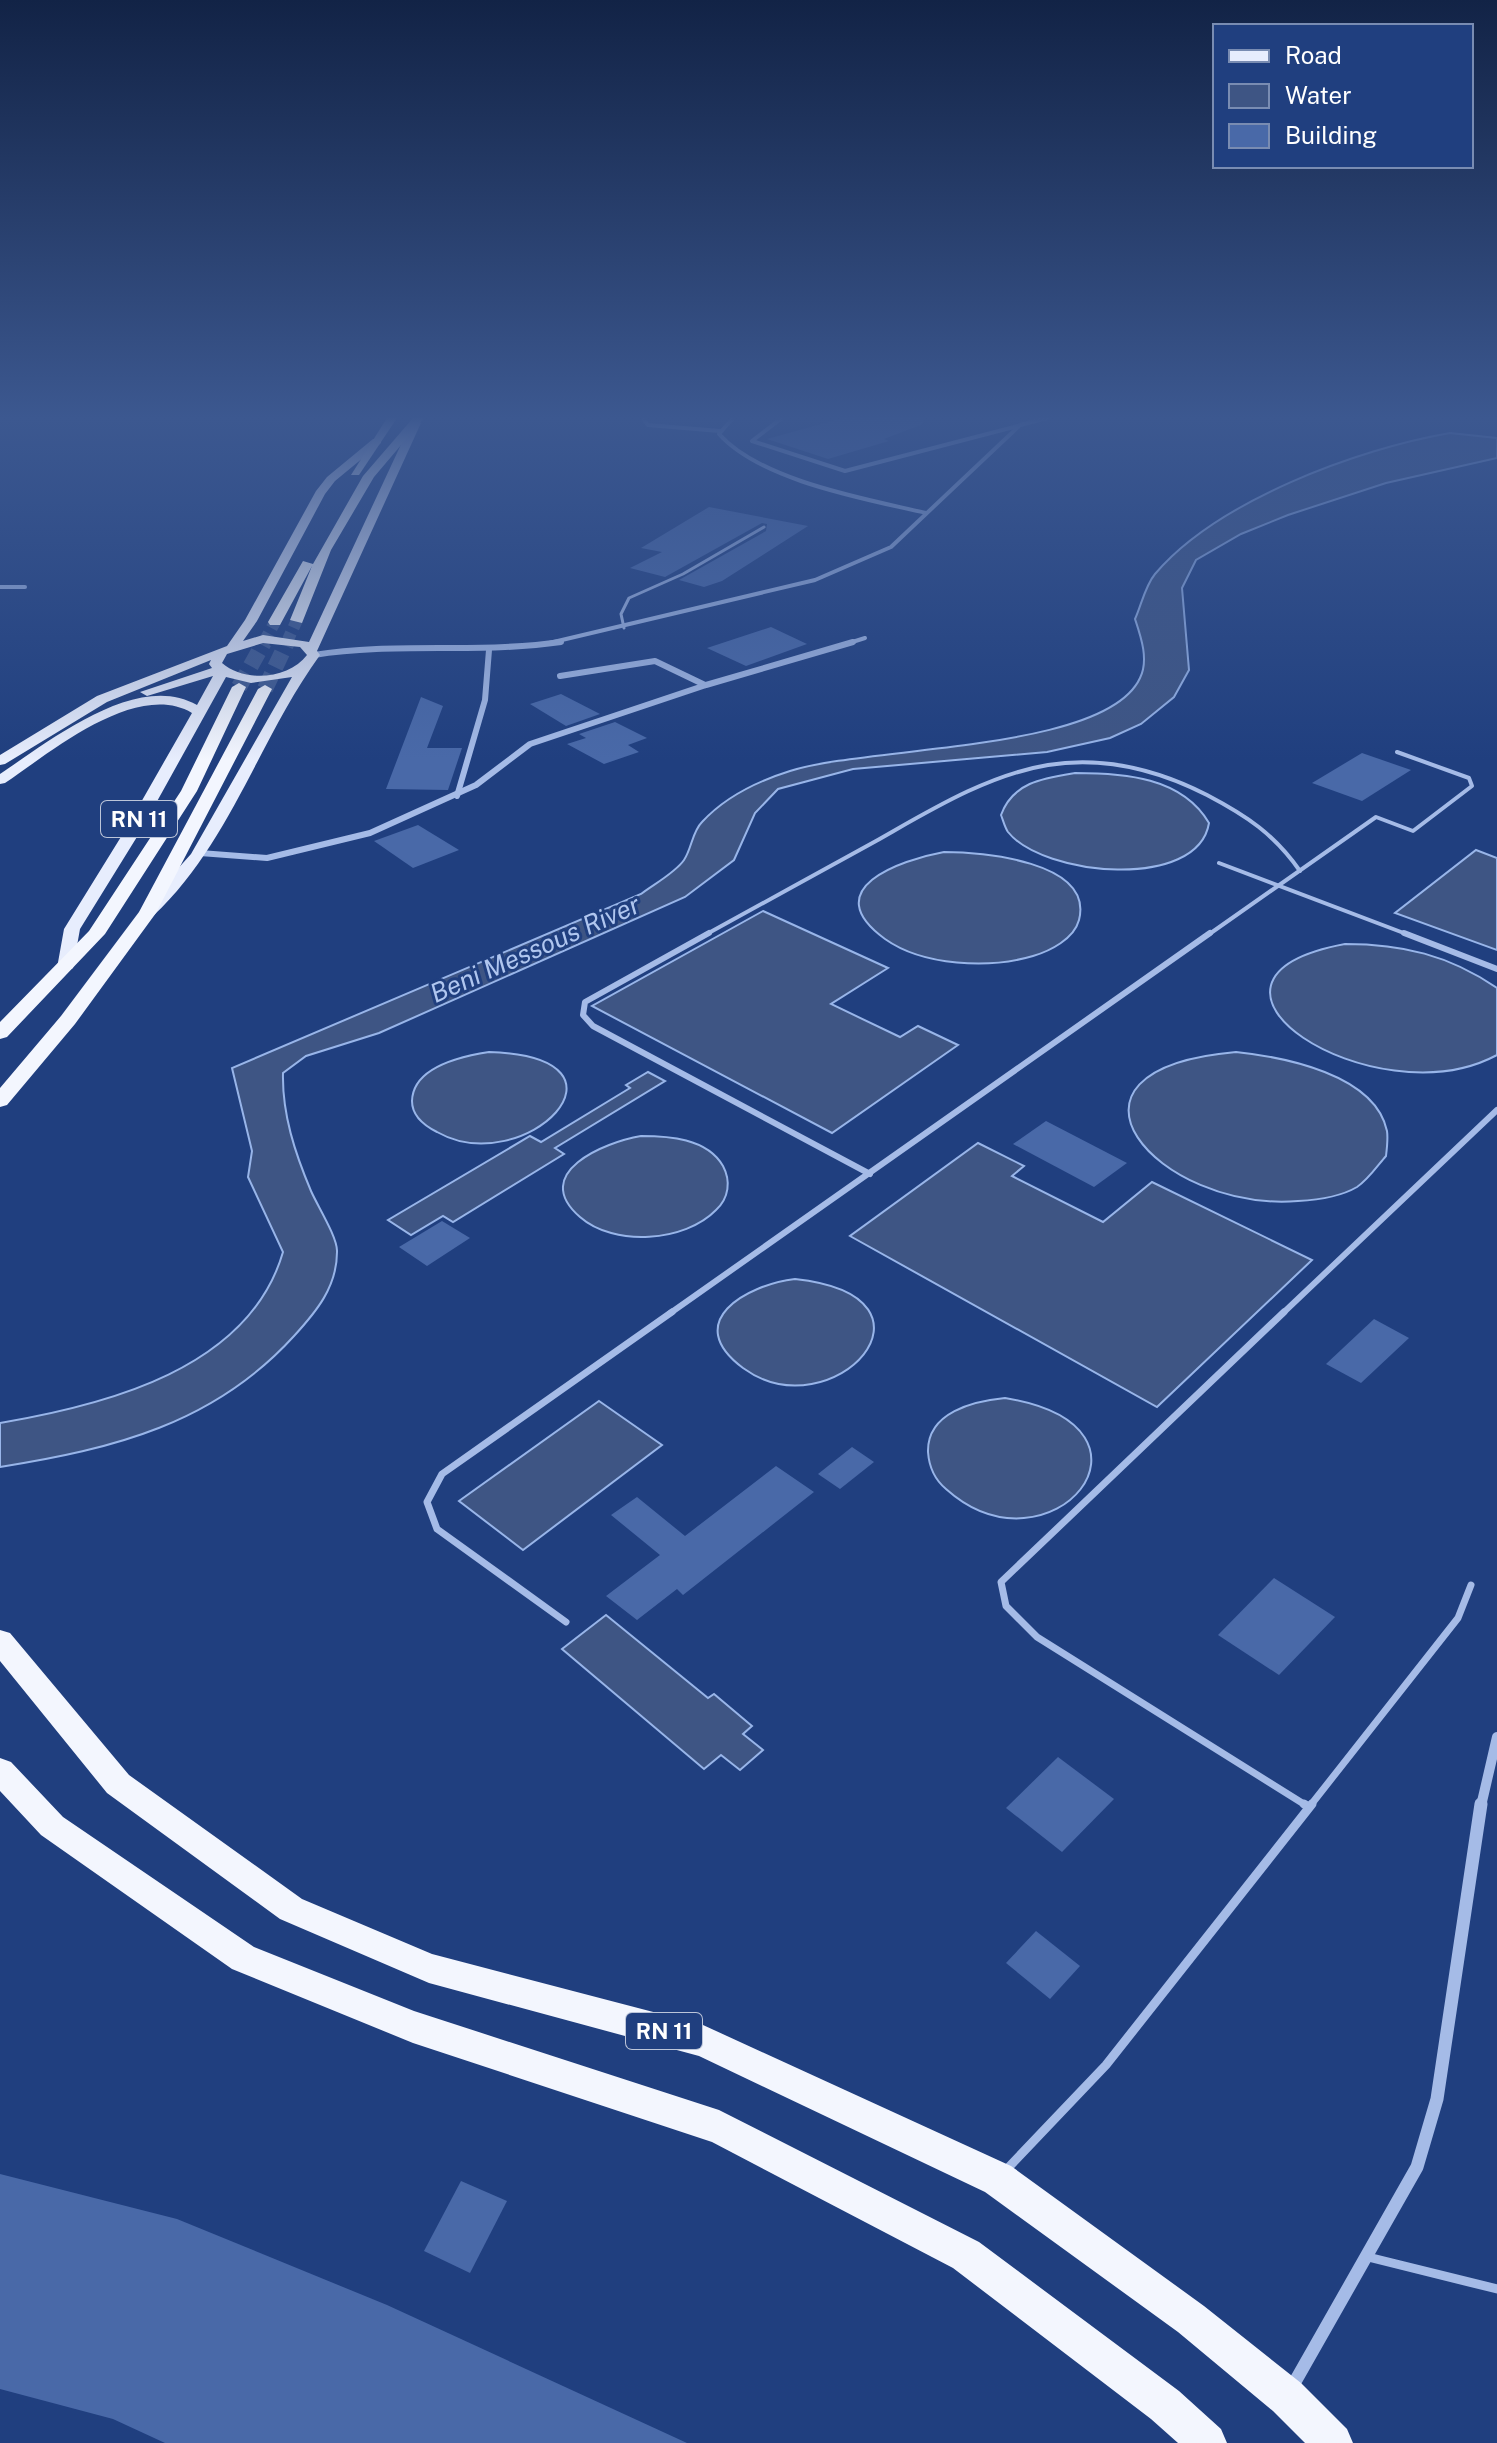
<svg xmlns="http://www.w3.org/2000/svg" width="1497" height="2443" font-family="'Public Sans',sans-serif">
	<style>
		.water { fill: #3e5584; stroke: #98b5e9; stroke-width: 2 }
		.building { fill: #4969a8 }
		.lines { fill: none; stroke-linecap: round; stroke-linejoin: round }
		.trunk-tunnel-far1 { stroke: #415c92; stroke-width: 12; stroke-dasharray: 12 6; stroke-linecap: butt }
		.trunk-tunnel { stroke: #415c92; stroke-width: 16; stroke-dasharray: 16 8; stroke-linecap: butt }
		.service-far4 { stroke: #a5bbe7; stroke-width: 3 }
		.service-far3 { stroke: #a5bbe7; stroke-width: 4 }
		.service-far2 { stroke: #a5bbe7; stroke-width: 6 }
		.service-far1 { stroke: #a5bbe7; stroke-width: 7 }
		.service { stroke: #a5bbe7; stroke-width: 9 }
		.minor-far3 { stroke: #a5bbe7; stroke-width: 4 }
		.minor-far2 { stroke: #a5bbe7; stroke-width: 6 }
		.minor-far1 { stroke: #a5bbe7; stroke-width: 10 }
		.minor { stroke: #a5bbe7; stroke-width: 13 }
		.primary { fill: #e7edfd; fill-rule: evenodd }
		.trunk { fill: #f3f6fe; fill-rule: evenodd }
		.labels { text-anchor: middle; stroke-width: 6; stroke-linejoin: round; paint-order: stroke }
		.shield { fill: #203f7f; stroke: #bcc5d9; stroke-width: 2 }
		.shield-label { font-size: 22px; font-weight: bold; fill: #fff }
		.water-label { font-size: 26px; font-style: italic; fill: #b0c6ef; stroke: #203f7f }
	</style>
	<rect width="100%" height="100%" fill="#203f7f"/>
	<!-- water -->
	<g class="water">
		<path d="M1450,433L1497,438V458L1386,483L1288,515L1241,534L1196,560L1182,588L1189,670L1174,697L1141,724L1110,738L1047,752L853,769L778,789L755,813L734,860L685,897L379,1033L306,1056L283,1073C282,1114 295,1153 311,1191C317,1205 338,1238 337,1252C337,1287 316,1312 294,1336C214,1424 113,1449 0,1467V1423C106,1405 249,1369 283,1252L248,1177L252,1151L232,1068L641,894C654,884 675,873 684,860C692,848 692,832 702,822C725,797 758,781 790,771C866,746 1106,752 1140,678C1149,660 1141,637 1135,619C1141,606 1145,586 1155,574C1217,501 1357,449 1450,433Z"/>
		<path d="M1075,773C1124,773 1182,777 1209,823C1198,891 1043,876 1008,832C1005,828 1003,820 1001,815C1013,782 1044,778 1075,773Z"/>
		<polygon points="1476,850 1497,858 1497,950 1395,913"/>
		<path d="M944,852C981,852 1094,861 1079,920C1074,939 1050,951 1033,956C989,969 923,966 885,939C816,889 900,860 944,852Z"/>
		<polygon points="763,911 888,968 831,1004 900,1037 918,1026 958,1045 832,1133 592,1006"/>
		<path d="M1345,944C1402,944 1449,955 1497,988V1055C1374,1121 1154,980 1345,944Z"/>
		<path d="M489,1052C650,1057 524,1181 437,1132C425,1126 412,1116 412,1101C413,1066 463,1056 489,1052Z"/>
		<path d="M1236,1052C1283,1057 1375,1074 1387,1131C1388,1138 1387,1148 1386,1156C1378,1165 1368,1180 1357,1187C1340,1197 1317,1200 1298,1201C1158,1212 1031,1070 1236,1052Z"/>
		<polygon points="648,1072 665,1081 555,1148 564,1154 453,1222 443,1216 411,1235 388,1220 530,1136 541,1142 630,1088 626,1085"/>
		<path d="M641,1136C668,1136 707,1138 723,1166C731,1181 729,1198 716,1210C685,1242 614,1247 580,1217C529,1173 605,1142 641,1136Z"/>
		<polygon points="978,1143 1024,1166 1012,1176 1103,1222 1152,1182 1312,1260 1157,1407 850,1236"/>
		<path d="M795,1279C958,1297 832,1433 743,1368C681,1322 746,1285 795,1279Z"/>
		<path d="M1005,1398C1181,1427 1050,1582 946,1489C934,1479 929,1466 928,1452C927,1412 974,1401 1005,1398Z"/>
		<polygon points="599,1401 662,1445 523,1550 459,1501"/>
		<polygon points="606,1615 708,1698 714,1694 752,1726 743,1734 763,1750 740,1770 721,1755 704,1769 562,1649"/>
	</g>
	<!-- building -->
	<g class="building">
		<polygon points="843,418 922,418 923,424 884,439 889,441 828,459 767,439"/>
		<polygon points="709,507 808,526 722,581 704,587 679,580 766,531 767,524 762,523 665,577 630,568 662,552 641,548"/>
		<polygon points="771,627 807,644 746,666 707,648"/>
		<polygon points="561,694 600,714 566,726 530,704"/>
		<polygon points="421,697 443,706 427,748 462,748 448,790 386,789"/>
		<polygon points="615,722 647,738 628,745 639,752 604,764 567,744 586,738 579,734"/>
		<polygon points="1362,753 1411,770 1362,801 1312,783"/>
		<polygon points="418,825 459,850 413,868 374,841"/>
		<polygon points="1046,1121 1127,1163 1094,1187 1013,1144"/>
		<polygon points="442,1221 470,1238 427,1266 399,1247"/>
		<polygon points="1374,1319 1409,1338 1361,1383 1326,1364"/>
		<polygon points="852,1447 874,1462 840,1489 818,1474"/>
		<polygon points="776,1466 814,1492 683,1595 677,1589 637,1620 606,1596 660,1555 611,1515 637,1497 685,1536"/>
		<polygon points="1274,1578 1335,1617 1279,1675 1218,1635"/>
		<polygon points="1058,1757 1114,1799 1062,1852 1006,1808"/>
		<polygon points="1036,1931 1080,1966 1050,1999 1006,1963"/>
		<polygon points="0,2174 177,2219 387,2305 687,2443 165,2443 113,2419 0,2389"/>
		<polygon points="461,2181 507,2201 470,2273 424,2251"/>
	</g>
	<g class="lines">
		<!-- trunk-tunnel-far1 -->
		<g class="trunk-tunnel-far1">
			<polyline points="263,644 275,622"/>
			<polyline points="286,644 297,620"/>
		</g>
		<!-- trunk-tunnel -->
		<g class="trunk-tunnel">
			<polyline points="239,687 264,642"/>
			<polyline points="265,689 287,642"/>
		</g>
		<!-- service-far4 -->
		<polyline class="service-far4" points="624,628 621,614 629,598 683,574 764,527"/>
		<!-- service-far3 -->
		<g class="service-far3">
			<polyline points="1219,863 1409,935"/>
			<path d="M705,935C762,904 819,872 876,841C929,811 987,775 1048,765C1104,756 1158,770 1207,795C1247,816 1274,834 1300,871"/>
			<polyline points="1208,935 1376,817 1413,831 1472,786 1469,778 1397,752"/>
		</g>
		<!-- service-far2 -->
		<g class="service-far2">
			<polyline points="709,933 585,1002 583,1015 593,1026 870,1174"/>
			<polyline points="1404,933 1497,969"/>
			<polyline points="669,1314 1210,933"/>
			<polyline points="1282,1314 1497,1110"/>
		</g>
		<!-- service-far1 -->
		<g class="service-far1">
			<polyline points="1284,1312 1001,1582 1006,1606 1037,1637 1307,1806"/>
			<polyline points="566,1622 437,1529 427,1502 442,1474 672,1312"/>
			<polyline points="1310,1806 1458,1618 1471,1585"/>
		</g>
		<!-- service -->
		<g class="service">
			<polyline points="1304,1804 1309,1807"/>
			<polyline points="1007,2169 1106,2065 1312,1804"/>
			<polyline points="1368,2257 1497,2289"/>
		</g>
		<!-- minor-far3 -->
		<g class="minor-far3">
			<polyline points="643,418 648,425 720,431"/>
			<path d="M733,418L719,434C761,481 866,499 926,513"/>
			<polyline points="782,418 752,441 845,471 1018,426"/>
			<polyline points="0,587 25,587"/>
			<polyline points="545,644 815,580 891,547 1020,425 1047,418"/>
			<polyline points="846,644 865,638"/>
		</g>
		<!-- minor-far2 -->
		<g class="minor-far2">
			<path d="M314,655C395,642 478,654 561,642"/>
			<polyline points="560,676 655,661 705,685"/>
			<polyline points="457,796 485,700 489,650"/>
			<polyline points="200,853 267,858 370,833 476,785 530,744 706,685 853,642"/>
		</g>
		<!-- minor-far1 -->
		<polyline class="minor-far1" points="1481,1806 1497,1737"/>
		<!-- minor -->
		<polyline class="minor" points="1292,2387 1417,2167 1437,2099 1481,1804"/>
		<!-- primary -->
		<path class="primary" d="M416,420L421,423L317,651L320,655C259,739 230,844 153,916H141V910L191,854L292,677L251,683L226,677L140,832L80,929L73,968L65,973L59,972L57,968L64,929L124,832L192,713C136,680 50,753 5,783L0,784V774C48,742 137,670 197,705L213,676L147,696L140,692L212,668L209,664L211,660L107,702L5,764L0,765V755L97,696L227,646L245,620L316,491L327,477L373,439H381V443L335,481L325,494L257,621L243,641L263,635L309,642L411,423ZM263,643L300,647L307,655C289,679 245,683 222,663L227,654Z"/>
		<!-- trunk -->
		<g class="trunk">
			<polygon points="387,418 397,418 359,475 351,475"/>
			<polygon points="413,418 424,418 374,477 331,550 302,623 290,620 312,566 280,625 270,625 268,622 303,561 313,564 363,476"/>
			<polygon points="239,683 246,687 197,791 105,934 7,1037 0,1039 0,1022 89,931 181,791 232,687"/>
			<polygon points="265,685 272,689 156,913 75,1024 7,1105 0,1107 0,1088 61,1016 139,912 258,689"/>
			<polygon points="0,1630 10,1633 129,1775 302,1899 432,1954 703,2025 1011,2166 1204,2306 1301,2383 1347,2429 1353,2443 1305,2443 1273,2411 1178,2332 985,2192 699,2056 429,1983 280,1919 107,1793 0,1661"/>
			<polygon points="0,1758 11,1762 63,1817 254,1947 414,2011 719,2110 979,2242 1179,2391 1221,2429 1227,2443 1178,2443 1151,2419 953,2268 712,2142 413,2043 232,1969 41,1835 0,1791"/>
		</g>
	</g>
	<!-- sky -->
	<linearGradient id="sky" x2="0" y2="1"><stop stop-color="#122346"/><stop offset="0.55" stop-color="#3c5890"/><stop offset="1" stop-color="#3c5890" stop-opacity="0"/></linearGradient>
	<rect width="1497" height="760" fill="url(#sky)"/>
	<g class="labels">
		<!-- shield labels -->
		<g class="shield">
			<rect x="101" y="801" width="76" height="36" rx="6"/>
			<rect x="626" y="2013" width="76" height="36" rx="6"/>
		</g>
		<g class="shield-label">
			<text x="139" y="827">RN 11</text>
			<text x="664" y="2039">RN 11</text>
		</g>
		<!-- water labels -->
		<g class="water-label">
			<text transform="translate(535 949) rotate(-24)" y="9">Beni Messous River</text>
		</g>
	</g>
	<!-- legend -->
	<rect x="1213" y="24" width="260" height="144" fill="#203f7f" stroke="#798cb2" stroke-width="2"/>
	<rect x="1229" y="50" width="40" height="12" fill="#e7edfd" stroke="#798cb2" stroke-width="2"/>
	<text x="1285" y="64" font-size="24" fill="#ffffff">Road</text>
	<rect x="1229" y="84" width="40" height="24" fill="#3e5584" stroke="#798cb2" stroke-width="2"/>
	<text x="1285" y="104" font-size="24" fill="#ffffff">Water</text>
	<rect x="1229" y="124" width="40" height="24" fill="#4969a8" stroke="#798cb2" stroke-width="2"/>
	<text x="1285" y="144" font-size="24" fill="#ffffff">Building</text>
</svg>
